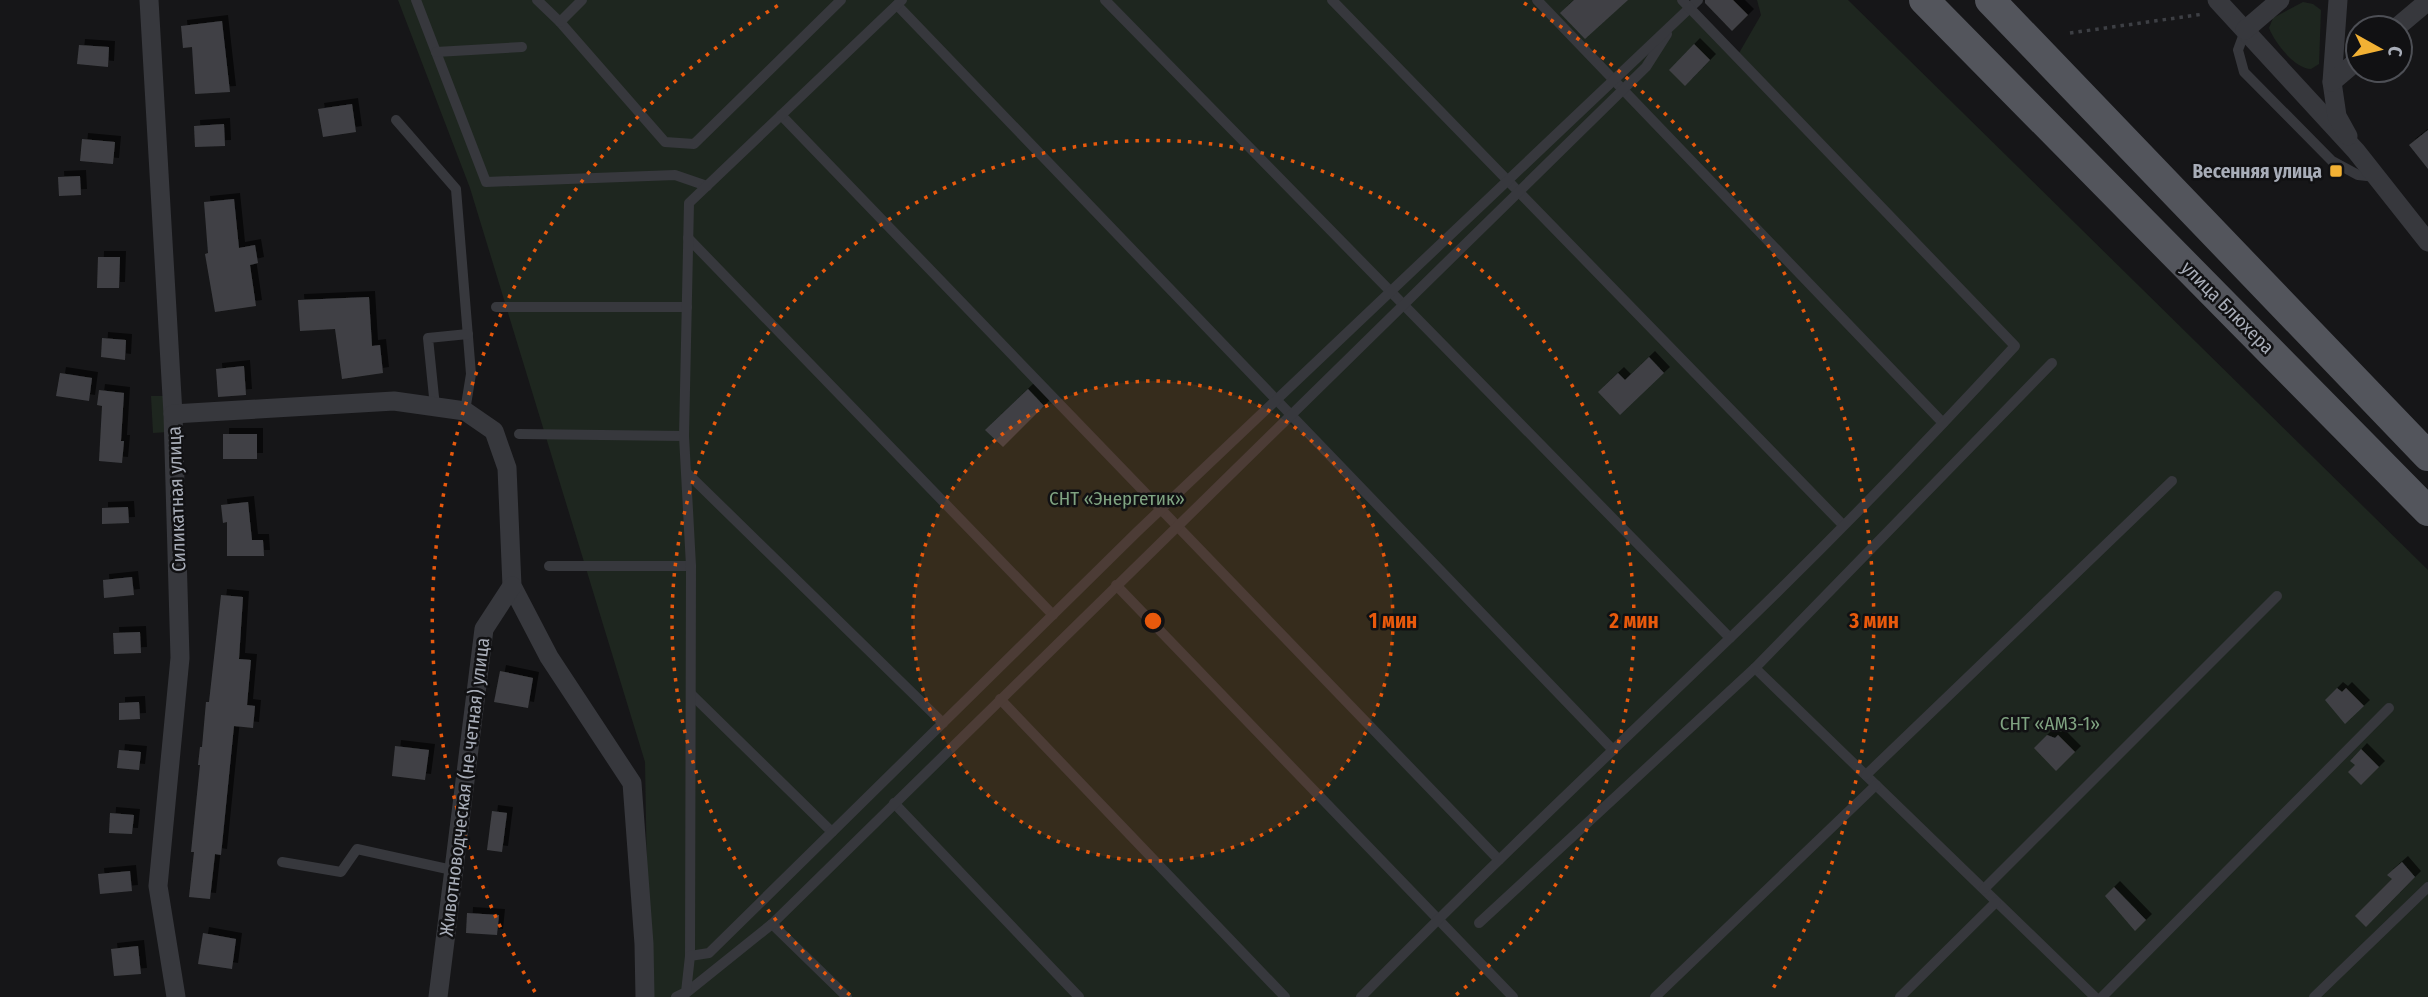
<svg xmlns="http://www.w3.org/2000/svg" width="2428" height="997" font-family="'Fira Sans Condensed',sans-serif">
	<style>
		.green { fill: #1e261f }
		.building { fill: #404145; filter: url(#shadow) }
		.lines { fill: none; stroke-linecap: round; stroke-linejoin: round }
		.path { stroke: #3d3f44; stroke-width: 3.5; stroke-dasharray: 3.5 5; stroke-linecap: butt }
		.lane { stroke: #37383d; stroke-width: 10 }
		.street { stroke: #37383d; stroke-width: 19 }
		.primary { stroke: #53555c; stroke-width: 30 }
		.ring { fill: none; stroke: #e8590c; stroke-width: 3.5; stroke-dasharray: 3.5 7 }
		.poi-dot { fill: #f2b134; stroke: #111113; stroke-width: 2.5 }
		.labels { text-anchor: middle; stroke-width: 5; stroke-linejoin: round; paint-order: stroke }
		.poi-label { font-size: 19px; font-weight: bold; fill: #a8adb8; stroke: #111113; text-anchor: end }
		.street-label { font-size: 19px; fill: #a8adb8; stroke: #111113 }
		.park-label { font-size: 19px; fill: #7fa381; stroke: #111113 }
		.centre { fill: #e8590c; stroke: #111113; stroke-width: 3.5 }
		.ring-label { font-size: 21px; text-anchor: middle; font-weight: bold; fill: #e8590c; stroke: #111113; stroke-width: 5; stroke-linejoin: round; paint-order: stroke }
	</style>
	<defs>
		<filter id="shadow"><feDropShadow dx="6" dy="-6" stdDeviation="0" flood-color="#0009"/></filter>
	</defs>
	<rect width="100%" height="100%" fill="#161618"/>
	<!-- green -->
	<g class="green">
		<polygon points="398,0 1679,0 1735,60 1761,15 1757,0 1848,0 2428,570 2428,997 649,997 645,762 470,188"/>
		<path d="M2303,2L2313,4L2321,10L2319,64L2311,69C2294,68 2275,43 2269,28L2273,18Z"/>
		<polygon points="151,396 167,396 168,432 153,433"/>
	</g>
	<!-- building -->
	<g class="building">
		<polygon points="1574,0 1628,0 1585,39 1560,13"/>
		<polygon points="1705,0 1733,0 1748,15 1732,31 1705,3"/>
		<polygon points="222,21 230,92 195,94 192,47 183,48 181,26"/>
		<polygon points="1694,44 1710,60 1685,86 1669,70"/>
		<polygon points="79,45 109,47 108,67 77,64"/>
		<polygon points="352,104 356,132 323,137 318,109"/>
		<polygon points="224,124 225,146 195,147 194,126"/>
		<polygon points="2428,130 2428,169 2409,145"/>
		<polygon points="82,139 115,142 113,164 80,161"/>
		<polygon points="80,176 81,195 59,196 58,177"/>
		<polygon points="234,199 239,248 255,245 258,263 250,265 256,306 215,312 205,254 208,253 204,202"/>
		<polygon points="98,257 120,257 119,288 97,288"/>
		<polygon points="369,297 372,346 380,345 383,373 342,379 335,329 300,331 298,300"/>
		<polygon points="102,338 126,340 125,360 101,357"/>
		<polygon points="1649,357 1664,373 1620,415 1598,392 1618,373 1625,380"/>
		<polygon points="244,366 246,395 218,397 216,369"/>
		<polygon points="60,373 92,378 89,401 56,396"/>
		<polygon points="1028,389 1044,406 1003,447 985,430"/>
		<polygon points="99,390 124,393 121,441 124,441 122,463 99,461 102,406 97,405"/>
		<rect x="223" y="434" width="34" height="25"/>
		<polygon points="248,502 252,540 263,540 264,556 227,556 227,522 223,523 221,505"/>
		<polygon points="128,507 129,523 102,524 102,508"/>
		<polygon points="132,577 134,595 104,598 103,580"/>
		<polygon points="221,595 243,597 239,659 251,660 247,705 255,706 253,728 234,726 221,855 215,854 210,899 189,897 194,852 191,852 200,765 198,765 200,747 202,747 206,702 209,702"/>
		<polygon points="140,632 141,653 114,654 113,633"/>
		<polygon points="500,671 533,678 528,708 494,702"/>
		<polygon points="2337,688 2342,692 2346,688 2364,706 2345,724 2325,700"/>
		<polygon points="139,702 140,719 119,720 119,703"/>
		<polygon points="2047,735 2055,738 2058,735 2075,752 2056,771 2034,748"/>
		<polygon points="395,746 429,750 425,780 392,776"/>
		<polygon points="2361,749 2379,767 2361,785 2348,772 2355,765 2350,761"/>
		<polygon points="119,750 141,752 139,770 117,768"/>
		<polygon points="492,811 507,813 502,852 487,850"/>
		<polygon points="110,813 134,815 132,834 109,833"/>
		<polygon points="2402,862 2415,877 2366,927 2355,916 2392,879 2387,875"/>
		<polygon points="130,871 132,891 100,894 98,874"/>
		<polygon points="2114,887 2146,920 2135,931 2105,896"/>
		<polygon points="467,913 499,915 497,935 466,933"/>
		<polygon points="203,933 236,939 232,969 198,964"/>
		<polygon points="138,946 141,974 114,976 111,949"/>
	</g>
	<g class="lines">
		<!-- path -->
		<polyline class="path" points="2070,33 2204,14"/>
		<!-- lane -->
		<g class="lane">
			<polyline points="416,0 486,182 675,175 707,186"/>
			<polyline points="537,0 560,22 665,142 694,144 841,0"/>
			<polyline points="1105,0 1730,638"/>
			<polyline points="1332,0 1843,525"/>
			<polyline points="1537,0 1943,423"/>
			<polyline points="897,5 1612,749"/>
			<polyline points="560,22 582,0"/>
			<polyline points="2245,31 2238,50 2244,72 2332,161 2358,175 2376,177"/>
			<polyline points="436,52 522,47"/>
			<polyline points="781,115 1499,860"/>
			<polyline points="396,120 456,189 471,374 465,411"/>
			<polyline points="688,238 1053,615"/>
			<polyline points="496,307 687,307"/>
			<polyline points="435,407 428,338 468,334"/>
			<polyline points="519,434 684,436"/>
			<polyline points="686,472 943,723"/>
			<polyline points="549,566 691,566"/>
			<polyline points="1116,585 1513,997"/>
			<polyline points="1755,668 2095,997"/>
			<polyline points="691,694 832,832"/>
			<polyline points="1000,699 1285,997"/>
			<polyline points="1866,775 2172,481"/>
			<polyline points="894,803 1079,997"/>
			<polyline points="282,862 341,872 357,849 452,870"/>
			<polyline points="1984,889 2277,596"/>
			<polyline points="1479,923 1755,668 2052,363"/>
			<polyline points="772,924 847,997"/>
			<polyline points="690,956 691,566 684,436 689,203 902,0"/>
			<polyline points="686,993 772,924 1646,67 1667,34"/>
			<polyline points="676,997 686,992 690,956 709,953 1138,531 1698,0"/>
			<path d="M1361,997C1481,875 1606,757 1730,638C1828,544 1923,446 2015,346L1682,0"/>
			<polyline points="1655,997 1876,785"/>
			<polyline points="1900,997 1996,902"/>
			<polyline points="2102,997 2389,708"/>
			<polyline points="2314,997 2428,887"/>
		</g>
		<!-- street -->
		<g class="street">
			<polyline points="149,0 173,414 180,658 158,886 176,997"/>
			<polyline points="2217,0 2356,151 2428,242"/>
			<polyline points="2338,0 2332,82 2337,116 2348,136"/>
			<polyline points="2396,28 2428,1"/>
			<polyline points="2245,30 2280,0"/>
			<polyline points="2332,82 2358,60"/>
			<polyline points="173,414 394,401 465,411 494,431 507,468 512,586 549,657 632,783 644,944 645,997"/>
			<polyline points="438,997 484,629 512,586"/>
		</g>
		<!-- primary -->
		<g class="primary">
			<polyline points="1924,0 2428,511"/>
			<polyline points="1990,0 2428,456"/>
		</g>
	</g>
	<!-- distance rings -->
	<circle cx="1153" cy="621" r="240" fill="#e8590c" fill-opacity=".12"/>
	<g class="ring">
		<circle cx="1153" cy="621" r="240"/>
		<path d="M850 995A481 481 0 1 1 1456 995"/>
		<path d="M535 992A721 721 0 0 1 782 3M1524 3A721 721 0 0 1 1771 992"/>
	</g>
	<!-- markers -->
	<rect class="poi-dot" x="2329" y="164" width="14" height="14" rx="3.5"/>
	<g class="labels">
		<!-- poi labels -->
		<g class="poi-label">
			<text x="2322" y="178">Весенняя улица</text>
		</g>
		<!-- street labels -->
		<g class="street-label">
			<text transform="translate(2228 307) rotate(45)" y="7">улица Блюхера</text>
			<text transform="translate(176 499) rotate(-92)" y="7">Силикатная улица</text>
			<text transform="translate(464 787) rotate(-83)" y="7">Животноводческая (не четная) улица</text>
		</g>
		<!-- park labels -->
		<g class="park-label">
			<text x="1117" y="505">СНТ «Энергетик»</text>
			<text x="2050" y="730">СНТ «АМЗ-1»</text>
		</g>
	</g>
	<circle cx="1153" cy="621" r="10" class="centre"/>
	<g class="ring-label">
		<text x="1393" y="628">1 мин</text>
		<text x="1634" y="628">2 мин</text>
		<text x="1874" y="628">3 мин</text>
	</g>
	<!-- north arrow -->
	<g transform="translate(2379 49) rotate(98)"><circle r="33" fill="#111113" stroke="#4d4f55" stroke-width="2"/>
	<path d="M0-5L12 26L0 18L-12 26Z" fill="#f2b134"/>
	<text y="-10" font-size="19" font-weight="bold" text-anchor="middle" fill="#a8adb8">С</text>
	</g>
</svg>
